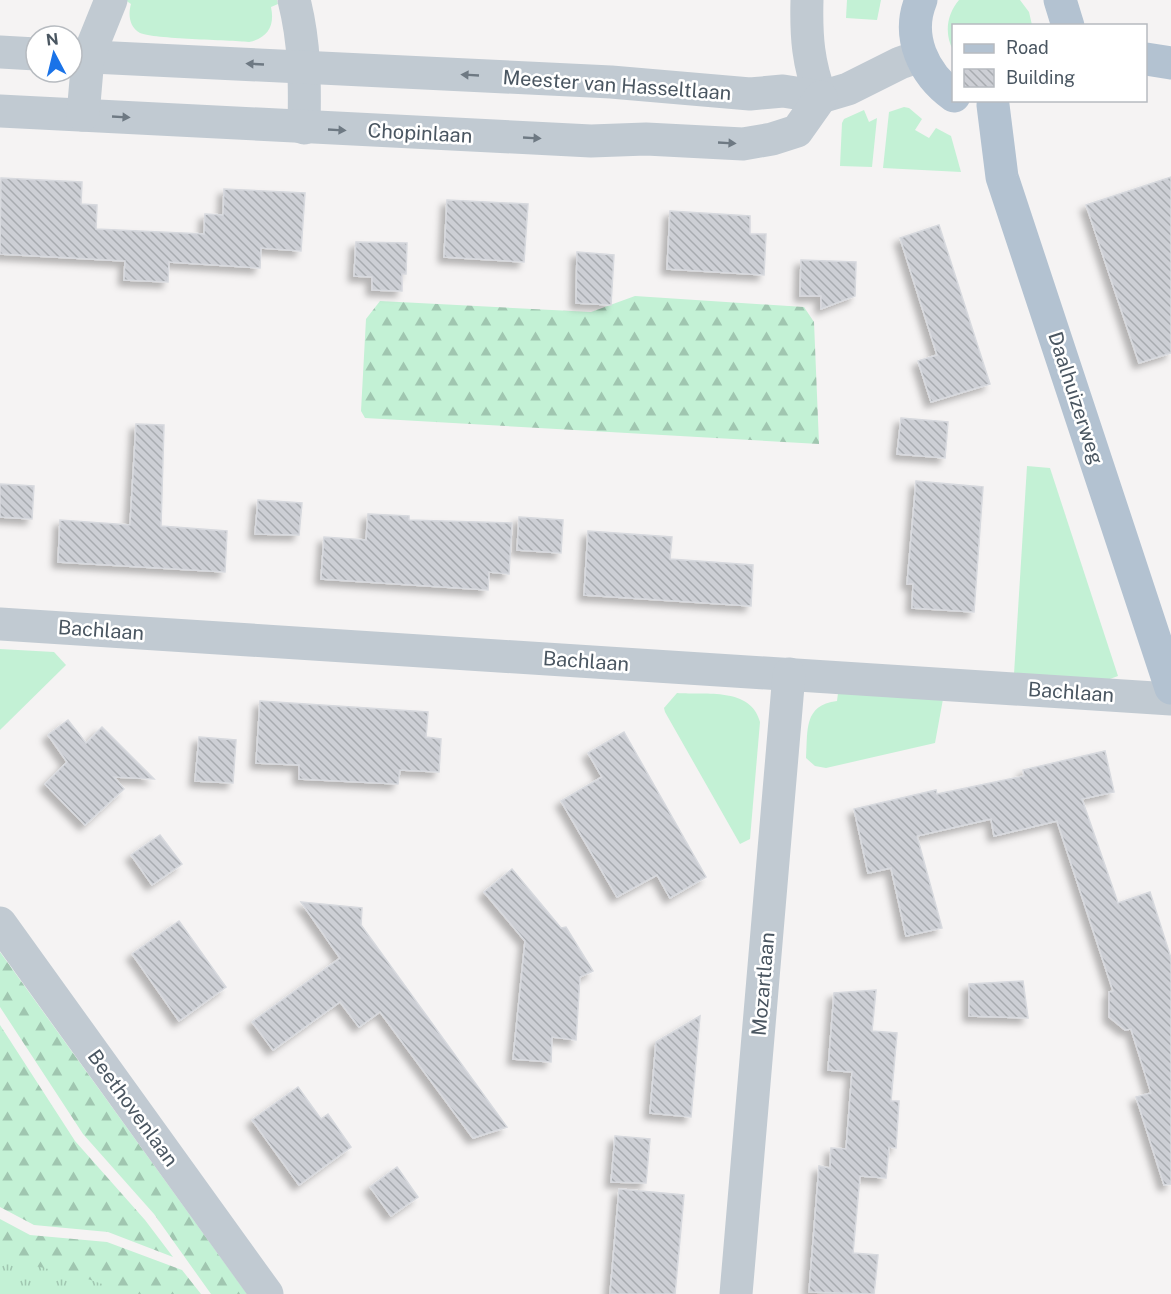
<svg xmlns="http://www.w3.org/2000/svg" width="1171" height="1294" font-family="'Public Sans',sans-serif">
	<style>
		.grass { fill: #c3f1d5 }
		.forest { fill: url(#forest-firs) }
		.park { fill: url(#park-tufts) }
		.building { fill: url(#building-back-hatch); stroke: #d7d9de; stroke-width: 1.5; filter: url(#shadow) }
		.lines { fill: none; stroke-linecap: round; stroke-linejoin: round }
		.minor { stroke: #c1cad2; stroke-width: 33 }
		.major { stroke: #b3c2d1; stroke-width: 33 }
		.oneway { fill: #6e7983 }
		.labels { text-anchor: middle; stroke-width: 5; stroke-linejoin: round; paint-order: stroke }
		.street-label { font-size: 20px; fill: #4a5661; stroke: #fff }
	</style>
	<defs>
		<pattern id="forest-firs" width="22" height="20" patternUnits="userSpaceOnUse" patternTransform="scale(1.5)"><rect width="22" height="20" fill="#c3f1d5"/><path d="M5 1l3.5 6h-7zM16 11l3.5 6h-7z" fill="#a0c6b0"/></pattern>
		<pattern id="park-tufts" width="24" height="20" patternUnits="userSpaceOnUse" patternTransform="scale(1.5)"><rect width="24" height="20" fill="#c3f1d5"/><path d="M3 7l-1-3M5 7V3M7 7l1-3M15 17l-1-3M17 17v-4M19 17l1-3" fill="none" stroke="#a0c6b0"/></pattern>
		<pattern id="building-back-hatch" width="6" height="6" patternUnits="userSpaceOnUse" patternTransform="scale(1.5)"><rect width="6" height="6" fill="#cdcfd5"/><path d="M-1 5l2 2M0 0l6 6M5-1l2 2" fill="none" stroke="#a8abb0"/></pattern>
		<filter id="shadow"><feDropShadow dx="-5.5" dy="5.5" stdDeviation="3" flood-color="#0004"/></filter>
	</defs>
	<rect width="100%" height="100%" fill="#f5f3f3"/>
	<!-- grass -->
	<g class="grass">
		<path d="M125,0H277L278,4L271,7C275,26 268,38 249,42C229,40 154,39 140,33C129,27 128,14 131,4Z"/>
		<polygon points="847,0 881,0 877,20 846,18"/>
		<path d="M959,0H1020L1029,12L1032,25L954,26L953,50C944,33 947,14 959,0Z"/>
		<polygon points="904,107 909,108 922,119 915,130 929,138 936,128 951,136 961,172 883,168 889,112"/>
		<polygon points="864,110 869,122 877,118 872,167 840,166 842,123 844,119"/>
		<polygon points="1027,466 1050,468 1118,676 1107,680 1014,674"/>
		<polygon points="0,649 54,652 66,665 0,730"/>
		<path d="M677,693C706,695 751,687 760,722L750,839L740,844L665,712L664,708Z"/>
		<path d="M838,693L943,699L935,743L826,768L815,766L806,758C808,731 803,705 837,701Z"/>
	</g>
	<!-- forest -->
	<g class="forest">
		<polygon points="635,296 804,307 814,322 819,444 365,418 361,411 366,319 380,301 591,312"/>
		<polygon points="0,952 247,1294 211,1294 154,1214 83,1134 0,1007"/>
		<polygon points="0,1025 75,1141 145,1220 173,1257 108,1232 34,1225 0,1207"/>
		<polygon points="0,1219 30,1235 107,1242 182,1270 201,1294 11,1294 0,1292"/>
	</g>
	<!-- park -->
	<polygon class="park" points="0,1258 79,1276 131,1294 0,1294"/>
	<!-- building -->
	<g class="building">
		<polygon points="1171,177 1171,353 1139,363 1086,205"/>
		<polygon points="1,178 82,182 81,204 97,205 96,229 204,234 205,214 223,215 224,189 305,193 301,251 261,248 260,268 169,262 168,282 124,280 125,261 0,254"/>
		<polygon points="447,200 528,204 524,262 444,257"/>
		<polygon points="670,211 750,216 750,234 766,234 764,275 667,269"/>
		<polygon points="939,225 990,384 931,402 918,361 937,355 900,238"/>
		<polygon points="356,242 407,243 406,274 402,274 402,291 372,290 372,277 354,276"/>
		<polygon points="577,252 614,255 611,305 576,303"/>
		<polygon points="801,260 856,262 855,296 821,309 821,296 800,296"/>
		<polygon points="901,418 948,422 945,458 897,454"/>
		<polygon points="136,424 164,425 161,526 227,531 225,572 58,562 60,520 130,525"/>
		<polygon points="916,481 983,487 974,612 912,608 913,584 907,584"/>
		<polygon points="0,484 34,486 32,519 0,517"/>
		<polygon points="258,500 302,503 299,535 255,534"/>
		<polygon points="368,514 409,516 409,520 512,523 509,574 489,572 488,590 321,579 324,537 366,540"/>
		<polygon points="519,517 563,520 561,553 517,550"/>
		<polygon points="588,531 672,537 670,559 753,565 751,606 584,595"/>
		<polygon points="260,701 428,712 426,737 441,739 439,772 400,770 398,784 299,779 299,765 256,763"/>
		<polygon points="68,720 86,743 102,727 154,779 114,777 124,789 85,825 45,784 67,762 48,735"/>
		<polygon points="624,732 706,877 670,898 657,875 617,897 561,801 602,777 588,753"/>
		<polygon points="199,737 236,740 233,783 195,781"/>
		<polygon points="1105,751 1114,792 1082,799 1118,903 1150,892 1171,958 1171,1184 1164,1185 1136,1097 1151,1093 1131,1029 1125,1030 1109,1017 1109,992 1113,991 1057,821 994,836 991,819 917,836 942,928 906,936 891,868 868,873 854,809 936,790 937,794 1024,776 1023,770"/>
		<polygon points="160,835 182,864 152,885 131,855"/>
		<polygon points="512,869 561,928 566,927 593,971 580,977 576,1040 552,1037 551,1062 513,1059 525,941 484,892"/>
		<polygon points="301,902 362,908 361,925 507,1127 473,1138 380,1012 359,1027 340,1002 273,1050 252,1022 340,958"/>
		<polygon points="179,921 226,987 179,1021 132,954"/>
		<polygon points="1023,981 1028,1018 969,1016 969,984"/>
		<polygon points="876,990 872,1031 897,1033 891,1101 899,1101 896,1148 889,1147 886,1178 860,1176 853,1253 878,1255 874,1294 809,1292 819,1166 830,1168 831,1148 846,1149 852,1072 828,1070 834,993"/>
		<polygon points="700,1016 691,1117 650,1113 656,1042"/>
		<polygon points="298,1087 321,1119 328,1114 351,1147 299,1185 252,1120"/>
		<polygon points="615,1136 650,1139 646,1183 611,1182"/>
		<polygon points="397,1167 418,1197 391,1216 370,1187"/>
		<polygon points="619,1189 684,1195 675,1294 610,1294"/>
	</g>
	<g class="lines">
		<!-- minor -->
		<g class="minor">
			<path d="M294,0C305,43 305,84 304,128"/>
			<path d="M807,0C806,36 808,64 821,97"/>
			<polyline points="0,52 36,54"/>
			<polyline points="72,56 611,82 750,94 783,91 821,97 848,89 900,63 920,56"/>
			<polyline points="0,111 591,141 646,139 743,144 772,139 797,131 821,97"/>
			<polyline points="83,115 88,57 111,0"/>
			<polyline points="0,624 1171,699"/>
			<polyline points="0,923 267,1294"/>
			<polyline points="736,1294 789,674"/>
		</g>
		<!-- major -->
		<g class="major">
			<path d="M921,0C906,36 923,74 954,96"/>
			<polyline points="1060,0 1068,26"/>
			<polyline points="1146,59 1171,63"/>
			<polyline points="993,105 1002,177 1171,688"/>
		</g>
	</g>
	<!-- one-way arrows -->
	<defs><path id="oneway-solid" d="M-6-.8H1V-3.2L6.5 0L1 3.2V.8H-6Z" transform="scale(1.5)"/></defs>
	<g class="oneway">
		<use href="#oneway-solid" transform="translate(255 64) rotate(-177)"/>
		<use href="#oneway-solid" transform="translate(470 75) rotate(-177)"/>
		<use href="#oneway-solid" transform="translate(121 117) rotate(3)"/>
		<use href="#oneway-solid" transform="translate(337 130) rotate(3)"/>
		<use href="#oneway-solid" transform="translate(532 138) rotate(3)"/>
		<use href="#oneway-solid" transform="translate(727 143) rotate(3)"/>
	</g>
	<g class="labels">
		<!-- street labels -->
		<g class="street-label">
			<text transform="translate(617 85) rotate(4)" y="7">Meester van Hasseltlaan</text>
			<text transform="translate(420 133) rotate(3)" y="7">Chopinlaan</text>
			<text transform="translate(1076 398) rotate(72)" y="7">Daalhuizerweg</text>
			<text transform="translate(101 630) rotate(4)" y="7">Bachlaan</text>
			<text transform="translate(586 661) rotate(4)" y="7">Bachlaan</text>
			<text transform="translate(1071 692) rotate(4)" y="7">Bachlaan</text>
			<text transform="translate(763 984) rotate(-85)" y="7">Mozartlaan</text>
			<text transform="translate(133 1108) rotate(54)" y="7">Beethovenlaan</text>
		</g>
	</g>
	<!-- legend -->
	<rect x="952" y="24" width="195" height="78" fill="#ffffff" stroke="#b7bbc0" stroke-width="1.5"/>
	<rect x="964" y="44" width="30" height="9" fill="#b3c2d1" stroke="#b7bbc0" stroke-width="1.5"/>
	<text x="1006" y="54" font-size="18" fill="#4a5661">Road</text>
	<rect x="964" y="69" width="30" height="18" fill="url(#building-back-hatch)" stroke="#b7bbc0" stroke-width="1.5"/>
	<text x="1006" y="84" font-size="18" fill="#4a5661">Building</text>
	<!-- north arrow -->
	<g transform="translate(54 54) rotate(353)"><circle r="28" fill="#ffffff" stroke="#b7bbc0" stroke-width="1.5"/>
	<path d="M0-4.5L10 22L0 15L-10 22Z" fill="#1a73e8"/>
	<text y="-9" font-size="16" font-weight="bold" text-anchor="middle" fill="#4a5661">N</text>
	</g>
</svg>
